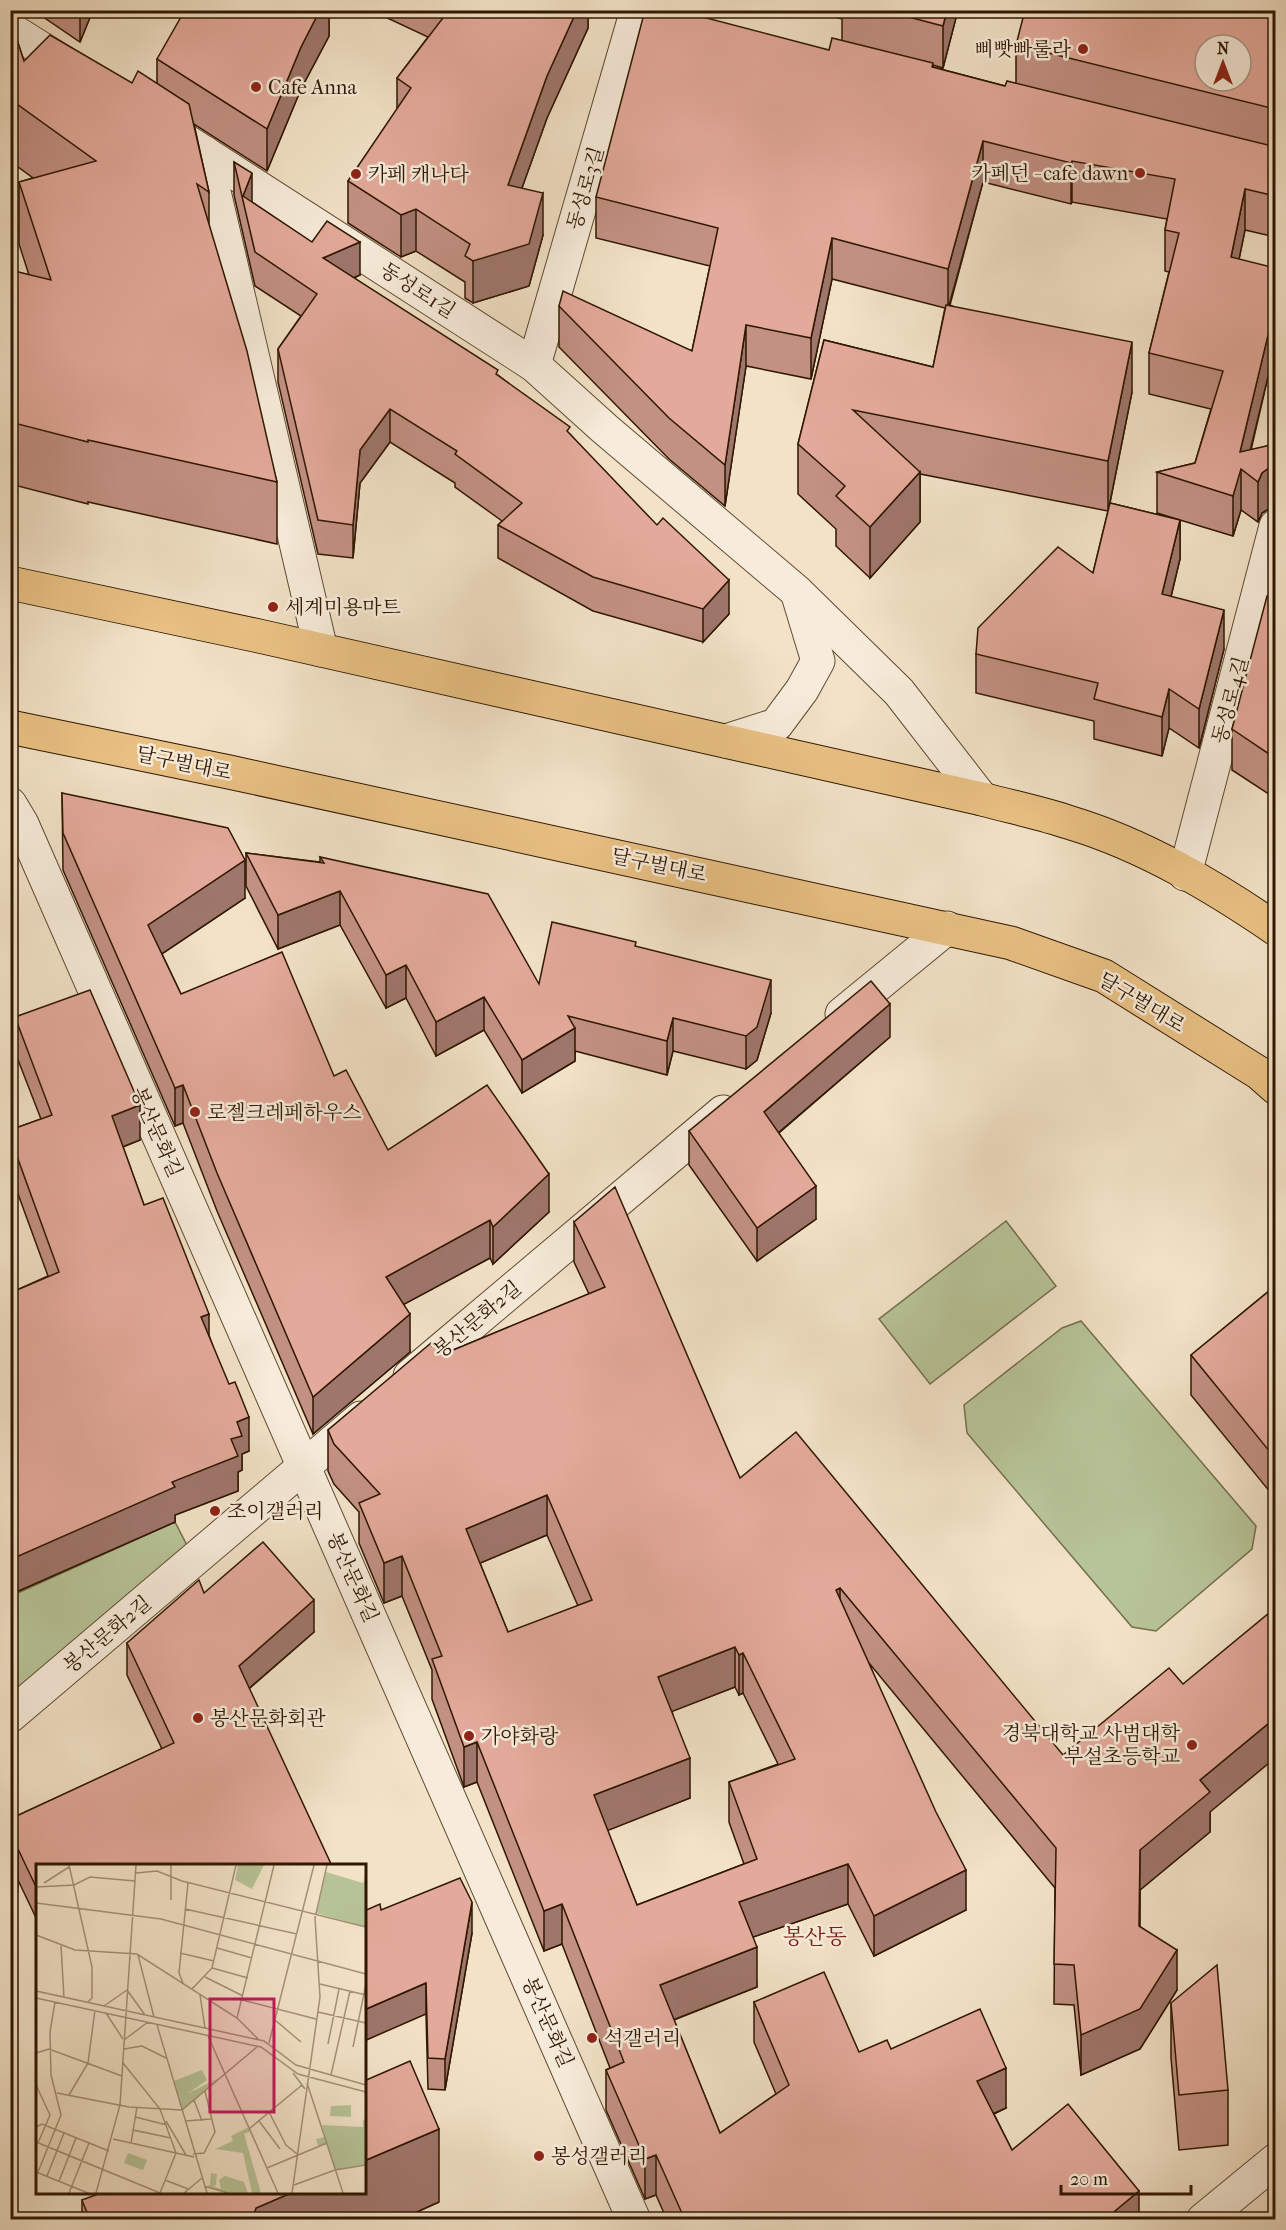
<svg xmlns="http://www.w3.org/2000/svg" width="1286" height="2230" font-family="'IM FELL French Canon','Noto Serif KR',serif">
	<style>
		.green { fill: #b7c498; stroke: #736e4c; stroke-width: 1.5 }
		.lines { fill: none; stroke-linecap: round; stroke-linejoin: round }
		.minor-casing { stroke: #604a32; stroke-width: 35 }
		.major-casing { stroke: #2f1700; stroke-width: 35 }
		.minor { stroke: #f7ecdb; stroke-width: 33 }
		.major { stroke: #e9c184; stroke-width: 33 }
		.wall { fill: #c39184; stroke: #2f1700; stroke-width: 1.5; fill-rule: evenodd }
		.shaded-wall { fill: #9f766c; stroke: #2f1700; stroke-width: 1.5 }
		.building { fill: #e3a99a; stroke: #2f1700; stroke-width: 1.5; fill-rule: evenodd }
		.poi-dot { fill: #8f2418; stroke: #f7ecdb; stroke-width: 2 }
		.labels { text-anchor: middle; stroke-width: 5; stroke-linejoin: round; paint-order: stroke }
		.poi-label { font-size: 20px; fill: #2f1700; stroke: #f7ecdb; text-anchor: start }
		.street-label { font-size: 20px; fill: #2f1700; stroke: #f7ecdb }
		.quarter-label { font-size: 22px; fill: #7a1f14; stroke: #f7ecdb }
		.inset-road { fill: none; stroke: #a49177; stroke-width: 1.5 }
		.view { fill: #c2185b; fill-opacity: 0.15; stroke: #c2185b; stroke-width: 3 }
		.inset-edge { fill: none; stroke: #2f1700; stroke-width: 3 }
	</style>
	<rect width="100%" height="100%" fill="#f2e2c7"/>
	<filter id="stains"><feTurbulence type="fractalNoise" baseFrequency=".00333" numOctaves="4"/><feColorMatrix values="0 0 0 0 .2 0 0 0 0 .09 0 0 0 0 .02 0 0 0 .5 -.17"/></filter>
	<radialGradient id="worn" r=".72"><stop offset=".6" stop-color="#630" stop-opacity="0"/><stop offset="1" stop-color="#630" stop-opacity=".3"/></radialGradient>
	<!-- green -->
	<g class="green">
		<polygon points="1006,1221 1056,1286 930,1384 879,1319"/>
		<polygon points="1081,1321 1256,1526 1252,1549 1156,1631 1132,1627 967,1433 964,1405 1062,1328"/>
		<polygon points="175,1522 192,1555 11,1715 11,1596"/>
	</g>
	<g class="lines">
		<!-- minor casing -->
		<g class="minor-casing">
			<g id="minor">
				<polyline points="636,11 687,24"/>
				<polyline points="10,29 77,71"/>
				<polyline points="161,125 534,365 605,429 796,591 899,692 982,799"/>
				<polyline points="205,153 321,650"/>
				<polyline points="534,365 637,10"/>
				<polyline points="726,741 776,725 802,690 818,661 798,595"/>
				<polyline points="10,804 22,824 634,2220"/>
				<polyline points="1185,874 1276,526"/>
				<polyline points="842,1014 947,928"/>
				<polyline points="410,1376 723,1112"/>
				<polyline points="10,1716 361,1418"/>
				<polyline points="1203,2220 1276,2160"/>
			</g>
		</g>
		<!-- major casing -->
		<g class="major-casing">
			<g id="major">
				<path d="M10,583L259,636L982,799C1011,807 1042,813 1071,823C1144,845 1213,886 1276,929"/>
				<polyline points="10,727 229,772 1011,943 1104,976 1259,1073 1276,1088"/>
			</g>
		</g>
		<!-- minor -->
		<use href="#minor" class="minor"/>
		<!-- major -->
		<use href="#major" class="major"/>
	</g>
	<!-- wall -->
	<g class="wall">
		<polygon points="33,10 93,10 80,42"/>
		<polygon points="329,10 329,36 301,89 267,171 194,124 209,192 209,226 277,482 277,544 88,502 88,504 10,484 10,270 29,275 19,244 19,182 33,178 10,161 10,19 24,61 132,83 157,83 157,59"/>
		<polygon points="381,10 591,10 588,19 588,28 547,118 522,188 543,235 529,286 473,303 465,298 465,282 416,251 401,257 348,223 348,181 397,110 397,78 428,37 381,15"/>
		<path d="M810,10H958L943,68L933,65V67L1005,86L1016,83V45L1275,10V237L1245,230L1239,259L1275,347L1251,450L1275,444V508H1270L1262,513L1258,522L1241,510L1233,536L1180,520V559L1171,597L1224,649L1199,748L1169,728L1162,756L1094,739V721L976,693V654L1093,573L1108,511L920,474V522L870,578L836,546V529L798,494V444L824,340L933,367L945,308L832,279L811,379L746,366L725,506L669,459L559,347V306L692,351L710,266L596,238V197L829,50L842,40V19ZM983,182L1071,204L1072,202L1167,219L1165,230V271L1169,272L1149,353V394L1211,409L1195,463L1157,472V513L1180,520L1110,503L1132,392L950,305Z"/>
		<polygon points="234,162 252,202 360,275 354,278 498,375 570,434 729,614 703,642 593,611 498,558 498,525 502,521 455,487 455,483 390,442 360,483 353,558 318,554 278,382 278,349 301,316 255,286 234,195"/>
		<polygon points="1275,597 1275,798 1232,770 1232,729"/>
		<polygon points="62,793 245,898 162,954 181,994 334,1076 388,1150 549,1212 493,1264 490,1258 404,1304 410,1352 313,1434 217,1211 183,1123 175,1126 63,870"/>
		<polygon points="246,853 320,862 320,857 539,984 636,947 771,1013 757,1060 746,1069 673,1051 667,1075 575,1051 575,1061 522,1093 484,1030 436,1056 406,998 386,1008 340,925 278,949 246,886"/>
		<polygon points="15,1017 140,1140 123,1147 144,1205 209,1335 249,1451 242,1454 242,1470 238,1472 238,1491 175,1515 175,1522 14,1593 10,1585 10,1293 48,1276 10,1172 10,1130 41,1119 15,1052"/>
		<polygon points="890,1037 779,1133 816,1219 757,1261 689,1165 689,1131"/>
		<path d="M574,1222L740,1478L1063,1755L1210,1812V1832L1140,1890V1927L1177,1990L1140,2049L1081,2075L1074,2005L1054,2004L1055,1888L869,1663L966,1910L874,1956L848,1904L753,1937L757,1987L674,2020L720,2133L776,2094L754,2042V2002L859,2052L891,2049L1006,2108L994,2114L1012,2150L1139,2220H667L656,2195L645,2199L606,2110V2070L610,2068L562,1944L544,1951L477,1782L464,1787L432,1699V1670L402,1596L384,1603L359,1543V1512L334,1484L328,1471V1430L432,1346L446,1353L589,1294L574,1262ZM547,1535L578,1606L508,1632L480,1563ZM735,1687L739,1695L743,1693L778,1764L729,1782V1822L744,1864L637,1905L607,1830L690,1798L672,1711Z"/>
		<polygon points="1275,1286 1275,1498 1191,1395 1191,1355"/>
		<polygon points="204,1593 314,1632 250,1688 38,1866 38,1922 18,1880 11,2020 10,1819 162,1749 127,1675 127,1643"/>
		<polygon points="381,1910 472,1933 445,2090 428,2089 426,2014"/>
		<polygon points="1171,2003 1228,2090 1228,2145 1179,2150 1171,2058"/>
		<polygon points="82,2200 439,2202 399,2220 82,2220"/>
	</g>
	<!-- shaded-wall -->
	<g class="shaded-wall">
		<polygon points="80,10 93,10 80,42"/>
		<polygon points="320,10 329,10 329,36 301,89 267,171 267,129 301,47"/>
		<polygon points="577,10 591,10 588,19 588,28 547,118 508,227 508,185 547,76"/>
		<polygon points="947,10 958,10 943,68 943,26"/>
		<polygon points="983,141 983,182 948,309 948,269"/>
		<polygon points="1072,161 1072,202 1071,204 1071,163"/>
		<polygon points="252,173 252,207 243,196"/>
		<polygon points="1245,189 1245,230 1231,298 1231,257"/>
		<polygon points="543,193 543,235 529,286 473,303 473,261"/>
		<polygon points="416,209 416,251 401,257 401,215"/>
		<polygon points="832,238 832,279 811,379 811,338"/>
		<polygon points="360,242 360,275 323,291 323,258"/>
		<polygon points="1275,306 1275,347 1245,472 1241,469 1241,510 1233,536 1233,496 1240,452"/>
		<polygon points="746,325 746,366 725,506 725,465"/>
		<polygon points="1132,342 1132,392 1108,512 1108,461"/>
		<polygon points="390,409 390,442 360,483 353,558 353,525 360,450"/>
		<polygon points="1270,467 1270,508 1262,513 1258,522 1258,482 1262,473"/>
		<polygon points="920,472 920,522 870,578 870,527"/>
		<polygon points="1180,520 1180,559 1162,633 1162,594"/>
		<polygon points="729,580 729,614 703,642 703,609"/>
		<polygon points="1224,610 1224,649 1199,748 1199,709"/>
		<polygon points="1169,689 1169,728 1162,756 1162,717"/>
		<polygon points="245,860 245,898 148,963 148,925"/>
		<polygon points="340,891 340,925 278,949 278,915"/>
		<polygon points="406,965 406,998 386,1008 386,975"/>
		<polygon points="771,980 771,1013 757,1060 746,1069 746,1036"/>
		<polygon points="484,997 484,1030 436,1056 436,1022"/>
		<polygon points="890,1004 890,1037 764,1145 764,1112"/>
		<polygon points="673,1018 673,1051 667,1075 667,1041"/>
		<polygon points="575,1028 575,1061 522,1093 522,1060"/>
		<polygon points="183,1085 183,1123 175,1126 175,1088"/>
		<polygon points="140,1105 140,1140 112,1151 112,1116"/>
		<polygon points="549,1174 549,1212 493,1264 493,1227"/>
		<polygon points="816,1186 816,1219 757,1261 757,1228"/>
		<polygon points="490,1220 490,1258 386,1314 386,1277"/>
		<polygon points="209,1314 209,1349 201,1317"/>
		<polygon points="410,1314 410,1352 313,1434 313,1397"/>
		<polygon points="249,1417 249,1451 242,1454 242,1470 238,1472 238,1491 175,1515 175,1522 14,1593 14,1558 231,1439 237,1422"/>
		<polygon points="547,1495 547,1535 466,1569 466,1529"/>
		<polygon points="402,1556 402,1596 384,1603 384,1563"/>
		<polygon points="840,1588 840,1628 836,1590"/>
		<polygon points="314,1600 314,1632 239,1697 239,1666"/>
		<polygon points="735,1647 735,1687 658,1717 658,1677"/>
		<polygon points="743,1653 743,1693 739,1695 739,1655"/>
		<polygon points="1275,1718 1275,1758 1210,1812 1210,1832 1140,1890 1139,1966 1140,1850 1200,1780"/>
		<polygon points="477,1742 477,1782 464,1787 464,1747"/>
		<polygon points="690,1758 690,1798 594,1836 594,1795"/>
		<polygon points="18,1849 18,1880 11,2020 11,1989"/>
		<polygon points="848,1864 848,1904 739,1942 739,1902"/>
		<polygon points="966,1870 966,1910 874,1956 874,1916"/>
		<polygon points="472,1902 472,1933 445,2090 445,2059"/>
		<polygon points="562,1904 562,1944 544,1951 544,1911"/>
		<polygon points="757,1947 757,1987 660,2025 660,1985"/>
		<polygon points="1177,1950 1177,1990 1140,2049 1081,2075 1081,2035"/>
		<polygon points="426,1983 426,2014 364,2041 364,2010"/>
		<polygon points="1006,2068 1006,2108 977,2121 977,2081"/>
		<polygon points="439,2129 439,2202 399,2220 252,2220 256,2208 291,2193 364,2193 364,2161"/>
		<polygon points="656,2155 656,2195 645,2199 645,2159"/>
		<polygon points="1139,2191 1139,2220 1104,2220"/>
	</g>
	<!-- building -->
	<g class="building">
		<polygon points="185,10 320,10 301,47 267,129 157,59"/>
		<polygon points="449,10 577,10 547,76 508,185 543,193 529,244 473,261 465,256 470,244 416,209 401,215 348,181 411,88 397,78"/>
		<polygon points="645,10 676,10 829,50 832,38 933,63 932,67 1005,86 1007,81 1272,146 1275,146 1275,196 1245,189 1231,257 1275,268 1275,306 1240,452 1275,444 1275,467 1270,467 1262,473 1258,482 1241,469 1233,496 1157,472 1195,463 1223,371 1149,353 1179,233 1165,230 1175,179 1072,161 1071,163 983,141 948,269 832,238 811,338 746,325 725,465 669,418 559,306 563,291 692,351 718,228 596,197"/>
		<polygon points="882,10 947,10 943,26"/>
		<path d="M1025,10H1275V109L1016,45ZM1205,45H1241V81H1205Z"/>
		<polygon points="10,19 24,61 50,35 132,83 138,71 189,104 209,192 197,184 247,351 277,482 88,440 88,442 10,422 10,270 51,280 19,182 96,161 10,99"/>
		<polygon points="234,162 252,173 243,196 312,242 327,221 360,242 323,258 498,370 496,374 570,427 567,431 657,525 663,518 729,580 703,609 593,577 498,525 522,503 455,454 457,451 390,409 360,450 353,525 318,520 278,349 317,294 255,252"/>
		<polygon points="946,305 1132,342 1108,461 853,410 920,472 870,527 836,496 845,486 798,444 824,340 933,367"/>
		<polygon points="1110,503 1180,520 1162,594 1224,610 1199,709 1169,689 1162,717 1094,699 1098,683 976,654 978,628 1058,547 1093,573"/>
		<polygon points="1267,596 1275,597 1275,758 1232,729"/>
		<polygon points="62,793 228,828 245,860 148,925 181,994 282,952 334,1076 346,1070 388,1150 487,1085 549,1174 493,1227 490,1220 386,1277 410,1314 313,1397 217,1173 183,1085 175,1088 63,833"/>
		<polygon points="246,853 324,863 320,857 488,894 539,984 552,922 636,942 635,946 771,980 757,1027 746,1036 673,1018 667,1041 568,1016 575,1028 522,1060 484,997 436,1022 406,965 386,975 340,891 278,915"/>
		<polygon points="871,981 890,1004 764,1112 816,1186 757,1228 689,1131"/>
		<polygon points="90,990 140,1105 112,1116 144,1205 163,1198 209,1314 201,1317 229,1384 235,1382 249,1417 237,1422 242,1436 231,1439 238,1456 172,1482 175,1487 14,1558 10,1550 10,1293 59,1272 10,1137 10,1130 52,1115 15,1017"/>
		<path d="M615,1187L740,1478L796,1432L1063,1755L1169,1668L1183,1684L1275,1608V1718L1200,1780L1210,1792L1140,1850L1139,1926L1177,1950L1140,2009L1081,2035L1074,1965L1054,1964L1056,1848L840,1588L836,1590L936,1812L966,1870L874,1916L848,1864L739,1902L757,1947L660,1985L720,2133L789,2085L754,2002L824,1972L859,2052L887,2040L891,2049L980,2009L1006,2068L977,2081L1012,2150L1068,2104L1139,2191L1104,2220H685L656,2155L645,2159L606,2070L624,2062L562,1904L544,1911L477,1742L464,1747L432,1659L442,1656L402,1556L384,1563L359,1503L380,1494L334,1444L328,1430L431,1343L432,1346L440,1339L446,1353L605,1287L574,1222ZM547,1495L592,1600L508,1632L466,1529ZM735,1647L739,1655L743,1653L795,1759L729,1782L757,1859L637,1905L594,1795L690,1758L658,1677Z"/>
		<polygon points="1275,1286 1275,1458 1191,1355"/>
		<polygon points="263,1542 314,1600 239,1666 332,1866 38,1866 38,1891 18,1849 10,1989 10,1819 174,1743 127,1643 199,1580 204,1593"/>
		<polygon points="460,1878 472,1902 445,2059 428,2058 426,1983 364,2010 364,1911 380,1904 381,1910"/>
		<polygon points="1217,1965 1228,2090 1179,2095 1171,2003"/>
		<polygon points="410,2061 439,2129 364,2161 364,2081"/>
		<polygon points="101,2193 291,2193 256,2208 252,2220 90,2220 82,2200"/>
	</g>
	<!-- markers -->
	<g class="poi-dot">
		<circle cx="1083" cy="49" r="6"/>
		<circle cx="256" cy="87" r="6"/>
		<circle cx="1140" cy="173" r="6"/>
		<circle cx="356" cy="174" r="6"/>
		<circle cx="273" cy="607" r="6"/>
		<circle cx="195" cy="1112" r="6"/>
		<circle cx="215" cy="1511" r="6"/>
		<circle cx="198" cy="1718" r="6"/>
		<circle cx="469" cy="1736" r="6"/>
		<circle cx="1192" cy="1745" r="6"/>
		<circle cx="592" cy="2038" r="6"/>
		<circle cx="539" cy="2156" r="6"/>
	</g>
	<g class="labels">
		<!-- poi labels -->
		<g class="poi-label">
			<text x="1071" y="56" text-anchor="end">삐빳빠룰라</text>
			<text x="268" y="94">Cafe Anna</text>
			<text x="1128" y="180" text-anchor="end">카페던 - cafe dawn</text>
			<text x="368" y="181">카페 캐나다</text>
			<text x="285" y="614">세계미용마트</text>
			<text x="207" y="1119">로젤크레페하우스</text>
			<text x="227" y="1518">조이갤러리</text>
			<text x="210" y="1725">봉산문화회관</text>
			<text x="1180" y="1740" text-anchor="end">경북대학교 사범대학<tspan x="1180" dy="23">부설초등학교</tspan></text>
			<text x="481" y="1743">가야화랑</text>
			<text x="604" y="2045">석갤러리</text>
			<text x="551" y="2163">봉성갤러리</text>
		</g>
		<!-- street labels -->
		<g class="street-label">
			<text transform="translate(585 188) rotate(-74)" y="7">동성로3길</text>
			<text transform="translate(418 290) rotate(33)" y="7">동성로1길</text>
			<text transform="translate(1230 700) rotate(-75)" y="7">동성로4길</text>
			<text transform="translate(184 763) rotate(12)" y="7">달구벌대로</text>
			<text transform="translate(659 865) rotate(12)" y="7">달구벌대로</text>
			<text transform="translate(1142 1002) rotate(31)" y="7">달구벌대로</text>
			<text transform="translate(157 1132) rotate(66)" y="7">봉산문화길</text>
			<text transform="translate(477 1319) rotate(-40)" y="7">봉산문화2길</text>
			<text transform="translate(353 1577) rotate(66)" y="7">봉산문화길</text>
			<text transform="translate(107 1634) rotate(-40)" y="7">봉산문화2길</text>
			<text transform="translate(548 2022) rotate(66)" y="7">봉산문화길</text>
		</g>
		<!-- quarter labels -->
		<g class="quarter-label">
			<text x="815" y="1944">봉산동</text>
		</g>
	</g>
	<!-- overview -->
	<g transform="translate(36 1864)">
		<rect width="330" height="330" fill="#f2e2c7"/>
		<path d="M202,1H228L216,25L199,16ZM290,8L327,19L330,10V63L280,49ZM166,206L171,216L151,230L183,214L146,246L138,217ZM315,241V253L294,252L295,242ZM330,255V301L299,306L291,280L282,282L280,275L289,273L286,261L327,263V256ZM213,263L215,267L208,270L225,329H216L207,289L179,285L197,277L195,272ZM92,289L111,296L107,306L88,299ZM175,309L181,310L180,321L177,322L185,325L183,316L189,312L208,318L212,329H192L171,322L174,321Z" fill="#b7c498"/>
		<path class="inset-road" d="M33,1L56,103V134L52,138M100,9L121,7L146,17L330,63M8,19L33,3M0,23L38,21L54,13L99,17M135,36V1M0,39L125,55L330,110M149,45L261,70M0,71L39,86L101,90L201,154L223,176M25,82L28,134M181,84L216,94M144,89L178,97M102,91L118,153M176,104L212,114M169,113L207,132M147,119L143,109L152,19M284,120L330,131M156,125L176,104L200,1M91,126L109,151M0,127L228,177L260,201L330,221M164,131L169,164M0,134L225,183L262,210L330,228M206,136L280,155M68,142L91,126M282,148L330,159M70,149L87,175M201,154L238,1M239,156L265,178M121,161L171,329M172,172L242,329M88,176L112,158M233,179L278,1M292,180L303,125M317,183L330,120M88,185L106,182L130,194M0,189L13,185L86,212M87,199L124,245L140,289L124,329M257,209L269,225M295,211L314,127M271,219L307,329M0,221L14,251L2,279M21,229L93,243L146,246L221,183M33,231L52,199L59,146M158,236L166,257M233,248L250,281L261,290M99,253L131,261M130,257L150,291M149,257L175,255M223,257L244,285M0,263L6,260L73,287M213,265L266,221M97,266L135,274M77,275L158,293M0,278L124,329M95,279L101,243M157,290L168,289L179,268L169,227M231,304L291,279M0,308L52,329M2,308L25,251L15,211L14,168L19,138M11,312L28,269M129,316L152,325M23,317L40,274M258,321L299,306L330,301M168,322L192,329M33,329L53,279M60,329L84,241L100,1M148,329L166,314M256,329L284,133L279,54L291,1"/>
		<path class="view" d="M174,135H238V248H174Z"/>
		<rect width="330" height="330" class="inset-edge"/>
	</g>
	<!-- margin -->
	<rect width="1286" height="2230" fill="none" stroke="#f2e2c7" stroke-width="36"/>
	<rect x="12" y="12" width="1262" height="2206" fill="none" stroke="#2f1700" stroke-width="3"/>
	<rect x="18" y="18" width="1250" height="2194" fill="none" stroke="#2f1700" stroke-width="1.5"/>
	<!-- north arrow -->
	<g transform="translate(1223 63)"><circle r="28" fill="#f7ecdb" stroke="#a79783" stroke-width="1.5"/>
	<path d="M0-4.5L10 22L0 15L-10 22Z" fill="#8f2418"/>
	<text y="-9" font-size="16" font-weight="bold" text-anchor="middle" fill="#2f1700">N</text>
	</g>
	<!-- scale -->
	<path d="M1061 2185v9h130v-9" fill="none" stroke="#2f1700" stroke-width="3"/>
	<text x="1070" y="2185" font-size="18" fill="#2f1700" stroke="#f7ecdb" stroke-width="4.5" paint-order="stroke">20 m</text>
	<rect width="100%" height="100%" filter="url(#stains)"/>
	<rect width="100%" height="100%" fill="url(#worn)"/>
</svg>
